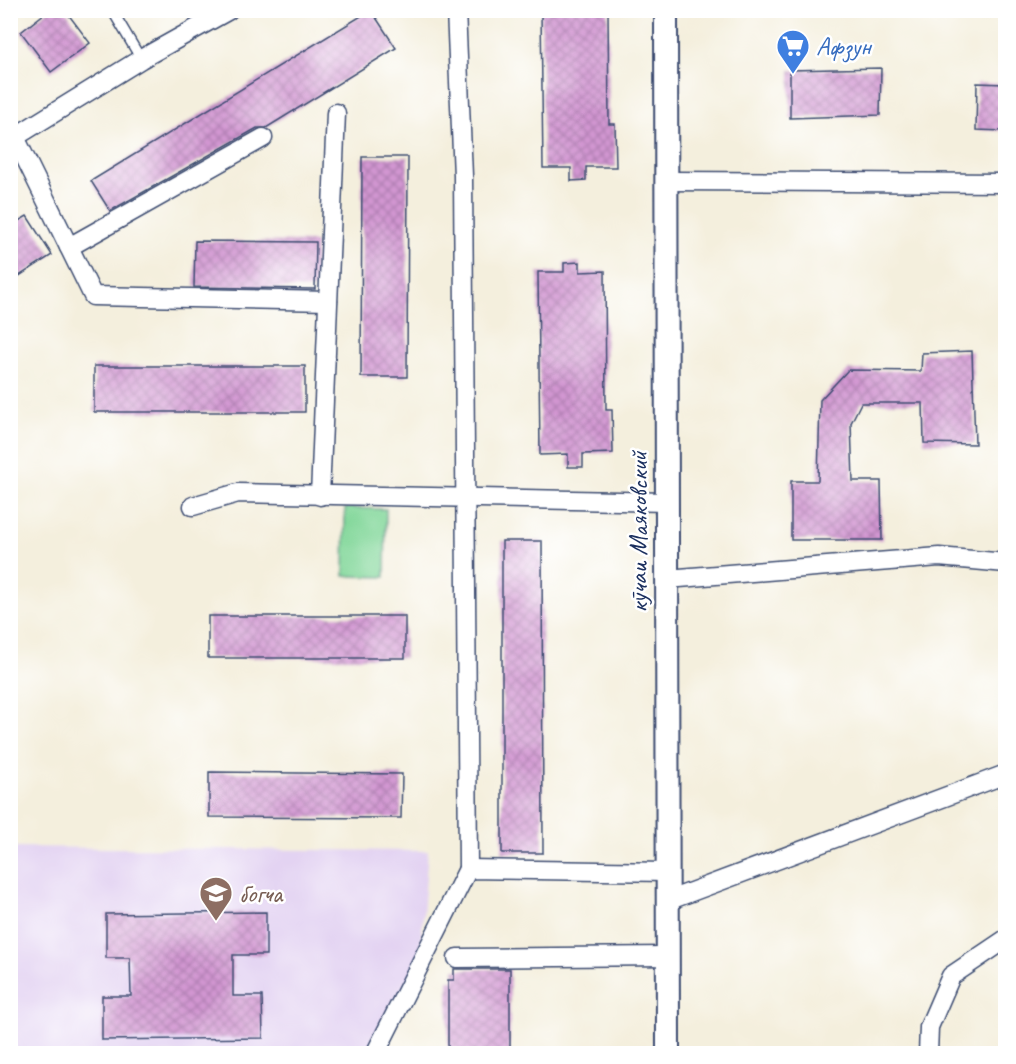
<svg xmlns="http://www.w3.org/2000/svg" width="1016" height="1064" font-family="Caveat,sans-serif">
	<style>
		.built { fill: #e3d3f2 }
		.garden { fill: #82d79a; stroke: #4e837c; stroke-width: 1.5 }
		.building { fill: url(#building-cross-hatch) }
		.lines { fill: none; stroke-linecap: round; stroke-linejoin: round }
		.service-casing { stroke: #3c4c71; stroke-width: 12 }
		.minor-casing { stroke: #3c4c71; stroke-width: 21 }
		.tertiary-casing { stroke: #3c4c71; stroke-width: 26 }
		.service { stroke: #fff; stroke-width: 9 }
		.minor { stroke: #fff; stroke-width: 18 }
		.tertiary { stroke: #fff; stroke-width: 22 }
		.labels { text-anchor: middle; stroke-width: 5; stroke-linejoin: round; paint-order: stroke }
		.shop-label { font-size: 26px; fill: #366cbe; stroke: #fff; text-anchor: start }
		.street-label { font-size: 26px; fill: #1b2f5e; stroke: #fff }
		.education-label { font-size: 26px; fill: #785e54; stroke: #fff; text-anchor: start }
	</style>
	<defs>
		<pattern id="building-cross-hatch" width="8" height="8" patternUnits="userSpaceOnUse" patternTransform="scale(1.5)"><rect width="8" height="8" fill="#d296d1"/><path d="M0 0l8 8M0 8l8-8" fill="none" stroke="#aa7bad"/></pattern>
	</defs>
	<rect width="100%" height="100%" fill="#fff"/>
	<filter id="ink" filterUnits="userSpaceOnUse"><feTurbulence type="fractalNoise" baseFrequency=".0167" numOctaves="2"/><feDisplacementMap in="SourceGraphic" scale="12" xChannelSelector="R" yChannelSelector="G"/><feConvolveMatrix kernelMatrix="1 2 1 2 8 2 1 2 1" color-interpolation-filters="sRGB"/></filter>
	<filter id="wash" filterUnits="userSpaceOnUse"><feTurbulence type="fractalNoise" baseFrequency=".008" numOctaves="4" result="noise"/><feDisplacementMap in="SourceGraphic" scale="24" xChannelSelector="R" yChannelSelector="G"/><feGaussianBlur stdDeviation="1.35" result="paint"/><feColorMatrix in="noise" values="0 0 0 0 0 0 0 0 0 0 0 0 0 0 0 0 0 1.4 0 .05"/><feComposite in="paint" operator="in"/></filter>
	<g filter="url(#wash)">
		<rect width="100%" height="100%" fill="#f4efdd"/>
		<!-- built -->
		<polygon class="built" points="11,847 428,851 417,993 372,1053 11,1054"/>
		<!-- garden -->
		<polygon class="garden" points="345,508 386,509 385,577 344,576"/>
		<g id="blocks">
			<!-- building -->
			<g class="building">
				<polygon points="49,10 65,10 90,43 51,72 21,32"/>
				<polygon points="371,10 396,48 266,128 257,128 110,211 91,181"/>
				<polygon points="541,10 608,10 609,124 615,124 616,167 586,167 586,180 571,181 571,168 543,168"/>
				<polygon points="881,68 880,115 790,118 790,70"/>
				<polygon points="977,83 1005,84 1005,131 976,130"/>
				<polygon points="362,157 408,157 407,377 361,377"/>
				<polygon points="27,216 52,255 10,282 10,226"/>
				<polygon points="195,241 316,242 315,289 194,287"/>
				<polygon points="580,262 580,272 605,271 606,410 612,410 613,453 583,454 583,467 568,467 568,454 540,455 538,272 564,272 564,263"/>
				<polygon points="972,351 975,444 924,443 923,403 861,403 851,423 853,481 881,481 882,540 791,540 791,481 818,481 820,400 848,370 921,371 922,353"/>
				<rect x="94" y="366" width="211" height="46"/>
				<polygon points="502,541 542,541 543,853 502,853"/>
				<rect x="208" y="616" width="197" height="42"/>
				<polygon points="209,772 402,774 401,818 209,817"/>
				<polygon points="266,912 266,955 233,955 233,996 262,996 263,1038 102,1040 102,996 131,996 130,958 106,958 106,914"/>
				<polygon points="454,969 510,969 510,1053 448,1053 448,980 454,980"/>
			</g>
		</g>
	</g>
	<g filter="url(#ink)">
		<use href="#blocks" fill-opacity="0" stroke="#3c4c71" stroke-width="1.5"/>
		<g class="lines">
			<!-- service casing -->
			<g class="service-casing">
				<polyline id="service" points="112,10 141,59"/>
			</g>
			<!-- minor casing -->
			<g class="minor-casing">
				<g id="minor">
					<polyline points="456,10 463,176 468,869"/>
					<polyline points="15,137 93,296 328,301"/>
					<polyline points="10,140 141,59 229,10"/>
					<polyline points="666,181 1006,183"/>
					<polyline points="69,247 263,138"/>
					<polyline points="320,496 336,113"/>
					<polyline points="193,506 238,493 667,502"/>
					<polyline points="667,579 939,557 1006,563"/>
					<polyline points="667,901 1006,774"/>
					<polyline points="457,958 668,956"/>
					<polyline points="375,1054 468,869 667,872"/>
					<polyline points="928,1054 929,1027 951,976 1006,939"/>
				</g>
			</g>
			<!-- tertiary casing -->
			<g class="tertiary-casing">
				<polyline id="tertiary" points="666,10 668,1054"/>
			</g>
			<!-- service -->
			<use href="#service" class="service"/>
			<!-- minor -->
			<use href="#minor" class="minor"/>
			<!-- tertiary -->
			<use href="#tertiary" class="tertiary"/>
		</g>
	</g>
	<!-- icons -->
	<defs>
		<g id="supermarket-pin" transform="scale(1.725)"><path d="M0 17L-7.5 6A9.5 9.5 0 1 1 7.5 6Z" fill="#3f7fe0" stroke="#fff"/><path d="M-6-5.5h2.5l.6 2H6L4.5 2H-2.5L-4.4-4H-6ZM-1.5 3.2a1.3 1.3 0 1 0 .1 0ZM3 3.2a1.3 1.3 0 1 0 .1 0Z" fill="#fff"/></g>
		<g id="school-pin" transform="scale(1.725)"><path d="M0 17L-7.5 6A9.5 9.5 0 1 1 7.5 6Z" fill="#8d6e63" stroke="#fff"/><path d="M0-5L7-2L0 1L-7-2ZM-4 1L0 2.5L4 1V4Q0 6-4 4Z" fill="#fff"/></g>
	</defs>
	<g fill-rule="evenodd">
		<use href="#supermarket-pin" x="793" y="46"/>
		<use href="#school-pin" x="216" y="893"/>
	</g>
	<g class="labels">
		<!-- shop labels -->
		<g class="shop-label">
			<text x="816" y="55">Афзун</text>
		</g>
		<!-- street labels -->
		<g class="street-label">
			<text transform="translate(638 532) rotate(-90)" y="9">кӯчаи Маяковский</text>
		</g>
		<!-- education labels -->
		<g class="education-label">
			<text x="239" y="902">богча</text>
		</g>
	</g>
	<!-- margin -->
	<rect width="1016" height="1064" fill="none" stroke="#fff" stroke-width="36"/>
</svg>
